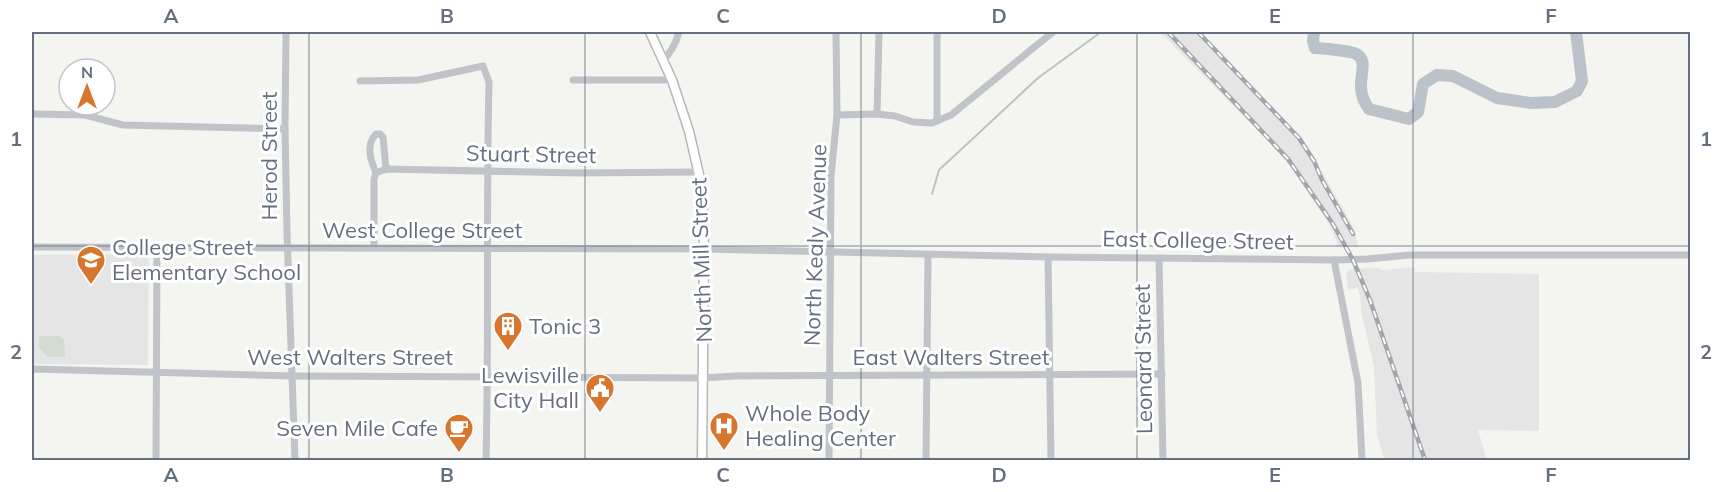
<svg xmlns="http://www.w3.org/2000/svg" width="1722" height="492" font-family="Mulish,sans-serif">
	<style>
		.built { fill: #e5e5e5 }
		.green { fill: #d4dbd3 }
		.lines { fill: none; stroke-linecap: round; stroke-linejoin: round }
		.stream { stroke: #bbc2c9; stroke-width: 2 }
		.river { stroke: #bbc2c9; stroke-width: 12 }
		.major-casing { stroke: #b4b6ba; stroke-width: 11 }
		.minor { stroke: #c0c3c7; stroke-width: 7 }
		.major { stroke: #fff; stroke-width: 8 }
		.rail-casing { stroke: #a2a5ab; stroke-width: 4.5 }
		.rail { stroke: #fff; stroke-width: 2; stroke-dasharray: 7; stroke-linecap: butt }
		.grid { fill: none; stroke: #666f80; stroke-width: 1.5; stroke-opacity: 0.55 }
		.labels { text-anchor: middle; stroke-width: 6; stroke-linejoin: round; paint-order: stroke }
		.street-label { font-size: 22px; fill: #666f80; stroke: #fff }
		.poi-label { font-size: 22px; fill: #666f80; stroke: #fff; text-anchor: start }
		.neatline { fill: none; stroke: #666f80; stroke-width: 2 }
		.grid-label { font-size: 20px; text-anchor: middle; font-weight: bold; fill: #666f80 }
	</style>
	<rect width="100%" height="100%" fill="#f4f5f1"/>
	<!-- built -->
	<g class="built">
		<polygon points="1160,32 1200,32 1305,142 1354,228 1358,247 1336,247 1337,242 1328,222 1291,167 1270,143"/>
		<polygon points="149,254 148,365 33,364 34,255"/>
		<polygon points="1414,267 1415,272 1539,274 1539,431 1478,430 1487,460 1381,460 1384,458 1377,435 1374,367 1361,311 1360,294 1357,288 1348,290 1346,273 1350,269 1377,268 1383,270"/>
	</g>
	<!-- green -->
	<polygon class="green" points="39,336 59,336 64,340 65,357 48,357 39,348"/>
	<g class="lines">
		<!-- stream -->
		<polyline class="stream" points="932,194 939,170 1038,78 1101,32"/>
		<!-- river -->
		<path class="river" d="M1314,32L1313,41L1315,48C1328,49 1342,50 1354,53C1369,58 1360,75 1361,87C1361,96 1364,102 1369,109L1409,119L1418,112L1423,84L1437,75L1453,76L1497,98L1531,103L1555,102L1577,91L1582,81L1576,32"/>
		<!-- major casing -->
		<g class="major-casing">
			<polyline id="major" points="650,32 672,80 689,131 702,188 704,249 702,460"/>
		</g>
		<!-- minor -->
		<g class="minor">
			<polyline points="286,32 285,129 287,233 295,460"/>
			<polyline points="937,32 937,121"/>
			<path d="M663,60C672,52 676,43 679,32"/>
			<polyline points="573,80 672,80"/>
			<path d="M360,81L418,80L483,66L489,82C486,208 489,334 486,460"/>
			<polyline points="32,114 85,115 123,125 285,129"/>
			<polyline points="877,114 879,32"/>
			<polyline points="837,115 877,114 895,116 913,122 932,123 951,115 1053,32"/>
			<path d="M376,173C371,161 365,145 376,134H380L383,137L386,169"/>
			<polyline points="32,247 704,249 1048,257 1334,260 1367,259 1410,255 1690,255"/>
			<polyline points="374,247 374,179 376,173 386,169 575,173 700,172"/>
			<polyline points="1048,257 1051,460"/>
			<polyline points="1159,258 1163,460"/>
			<polyline points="1334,260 1358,383 1362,460"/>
			<polyline points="32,369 293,376 703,378 735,376 1162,374"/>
			<polyline points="156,460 157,247"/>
			<polyline points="829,460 831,176 837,115 836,32"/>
			<polyline points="926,460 928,255"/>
		</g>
		<!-- major -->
		<use href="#major" class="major"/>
		<!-- rail casing -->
		<g class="rail-casing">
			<g id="rail">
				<polyline points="1168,32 1288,159 1333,224 1353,260 1370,300 1425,460"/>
				<polyline points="1198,32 1299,138 1314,161 1322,180 1353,234"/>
			</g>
		</g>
		<!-- rail -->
		<use href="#rail" class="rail"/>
	</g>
	<!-- grid -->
	<path class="grid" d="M309,32V460M585,32V460M861,32V460M1137,32V460M1413,32V460M32,246H1690"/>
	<!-- icons -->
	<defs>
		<g id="school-pin" transform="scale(1.5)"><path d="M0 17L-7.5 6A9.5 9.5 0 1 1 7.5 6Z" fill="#d7772f" stroke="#fff"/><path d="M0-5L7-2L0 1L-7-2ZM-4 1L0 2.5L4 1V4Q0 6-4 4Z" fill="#fff"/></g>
		<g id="building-pin" transform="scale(1.5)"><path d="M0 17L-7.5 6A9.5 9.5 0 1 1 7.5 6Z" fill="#d7772f" stroke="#fff"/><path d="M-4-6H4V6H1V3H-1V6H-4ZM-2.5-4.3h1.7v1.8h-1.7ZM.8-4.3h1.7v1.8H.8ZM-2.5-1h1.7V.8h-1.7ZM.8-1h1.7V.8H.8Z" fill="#fff"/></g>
		<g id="civic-pin" transform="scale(1.5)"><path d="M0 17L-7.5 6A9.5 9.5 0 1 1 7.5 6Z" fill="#d7772f" stroke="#fff"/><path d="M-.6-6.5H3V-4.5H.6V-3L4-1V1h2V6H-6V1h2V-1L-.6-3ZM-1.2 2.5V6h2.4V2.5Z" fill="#fff"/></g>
		<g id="hospital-pin" transform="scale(1.5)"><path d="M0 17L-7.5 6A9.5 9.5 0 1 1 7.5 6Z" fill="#d7772f" stroke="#fff"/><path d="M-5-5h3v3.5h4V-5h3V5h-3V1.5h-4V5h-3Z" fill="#fff"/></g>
		<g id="cafe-pin" transform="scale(1.5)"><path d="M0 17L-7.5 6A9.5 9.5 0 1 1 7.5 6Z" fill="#d7772f" stroke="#fff"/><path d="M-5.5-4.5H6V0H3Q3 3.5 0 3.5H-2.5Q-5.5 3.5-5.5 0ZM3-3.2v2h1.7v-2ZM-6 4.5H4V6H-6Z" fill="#fff"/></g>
	</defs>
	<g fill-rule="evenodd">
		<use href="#school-pin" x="91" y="260"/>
		<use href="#building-pin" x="508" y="326"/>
		<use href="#civic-pin" x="600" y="388"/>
		<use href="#hospital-pin" x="724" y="426"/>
		<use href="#cafe-pin" x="459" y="428"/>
	</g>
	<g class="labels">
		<!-- street labels -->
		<g class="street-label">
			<text transform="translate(531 154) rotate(1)" y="8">Stuart Street</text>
			<text transform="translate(269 156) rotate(-90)" y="8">Herod Street</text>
			<text x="422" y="238">West College Street</text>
			<text transform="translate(1198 240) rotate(1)" y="8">East College Street</text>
			<text transform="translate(815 245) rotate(-88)" y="8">North Kealy Avenue</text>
			<text transform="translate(701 260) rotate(-92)" y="8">North Mill Street</text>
			<text x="350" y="365">West Walters Street</text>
			<text x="951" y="365">East Walters Street</text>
			<text transform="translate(1143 359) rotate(-91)" y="8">Leonard Street</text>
		</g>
		<!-- poi labels -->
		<g class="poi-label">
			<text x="112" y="255">College Street<tspan x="112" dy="25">Elementary School</tspan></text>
			<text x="529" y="334">Tonic 3</text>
			<text x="579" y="383" text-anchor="end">Lewisville<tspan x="579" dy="25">City Hall</tspan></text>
			<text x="745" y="421">Whole Body<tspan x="745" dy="25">Healing Center</tspan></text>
			<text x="438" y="436" text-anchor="end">Seven Mile Cafe</text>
		</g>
	</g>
	<!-- border -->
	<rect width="1722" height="492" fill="none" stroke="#ffffff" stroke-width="66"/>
	<!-- north arrow -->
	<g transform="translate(87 87)"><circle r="28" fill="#ffffff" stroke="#c2c5cc" stroke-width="1.5"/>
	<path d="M0-4.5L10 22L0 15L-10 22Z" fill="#d7772f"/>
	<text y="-9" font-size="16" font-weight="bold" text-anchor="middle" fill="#666f80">N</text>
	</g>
	<rect x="33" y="33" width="1656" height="426" class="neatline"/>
	<g class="grid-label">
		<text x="171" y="23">A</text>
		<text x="447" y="23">B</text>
		<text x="723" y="23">C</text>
		<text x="999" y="23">D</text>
		<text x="1275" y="23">E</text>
		<text x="1551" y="23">F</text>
		<text x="16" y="146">1</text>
		<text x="1706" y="146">1</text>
		<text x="16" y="359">2</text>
		<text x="1706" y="359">2</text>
		<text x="171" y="482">A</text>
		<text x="447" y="482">B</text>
		<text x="723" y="482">C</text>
		<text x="999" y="482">D</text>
		<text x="1275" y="482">E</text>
		<text x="1551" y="482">F</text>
	</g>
</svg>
